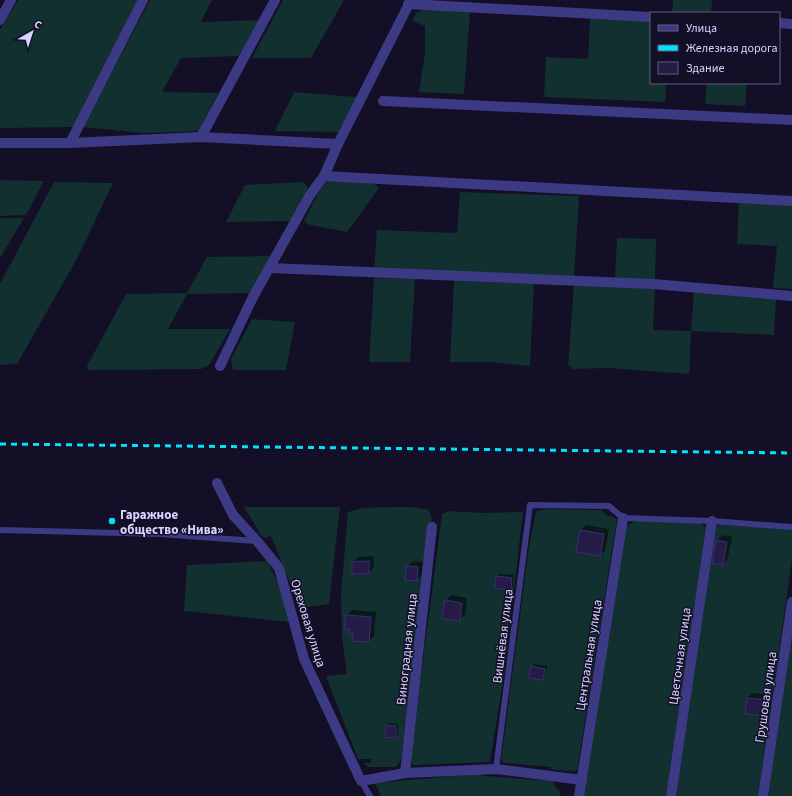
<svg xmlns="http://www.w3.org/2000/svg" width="792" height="796" font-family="'Source Sans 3',sans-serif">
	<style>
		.garden { fill: #12302f }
		.shadow { fill: #0007 }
		.building { fill: #241b47; stroke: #3b2d73 }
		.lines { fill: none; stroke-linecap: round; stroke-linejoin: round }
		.service { stroke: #3d3a85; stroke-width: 6 }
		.minor { stroke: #3d3a85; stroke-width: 10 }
		.rail { stroke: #00e5ff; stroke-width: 3; stroke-dasharray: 6 5; stroke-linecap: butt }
		.poi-dot { fill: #00e5ff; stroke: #130f26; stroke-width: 1.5 }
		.labels { text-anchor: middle; stroke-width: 3; stroke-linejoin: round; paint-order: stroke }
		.poi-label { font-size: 13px; font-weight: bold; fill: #d9d4ff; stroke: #130f26; text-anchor: start }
		.street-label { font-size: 13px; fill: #d9d4ff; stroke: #130f26 }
	</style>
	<rect width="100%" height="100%" fill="#130f26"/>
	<!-- garden -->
	<g class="garden">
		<polygon points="18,0 140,0 73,127 0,128 0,30"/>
		<polygon points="150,0 212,0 201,22 260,20 239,56 181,58 162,92 218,93 199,131 144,133 83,127"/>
		<polygon points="283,0 344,0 311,58 252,58"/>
		<polygon points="673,0 712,0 711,13 672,13"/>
		<polygon points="425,9 470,12 464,94 419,92 425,53 425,26 412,21 417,12"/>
		<polygon points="590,19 651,21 651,83 666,83 665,102 544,97 546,57 588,59"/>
		<polygon points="707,83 747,83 745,106 705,104"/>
		<polygon points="294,92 356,97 357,98 338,132 275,131"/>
		<path d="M331,179L374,184L379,188L347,232L310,225L304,221C312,208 318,188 331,179Z"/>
		<polygon points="0,180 44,181 26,215 0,216"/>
		<polygon points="54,182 113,183 78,257 17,364 0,365 0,284"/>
		<polygon points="304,182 308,188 291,221 226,222 245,185"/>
		<polygon points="460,192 579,196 574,278 374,269 377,230 457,233"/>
		<polygon points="739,203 792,206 792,289 773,288 777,246 737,244"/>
		<polygon points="0,218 24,218 0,258"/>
		<polygon points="617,238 656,239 655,280 615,279"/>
		<polygon points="272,256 251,293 187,294 168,329 230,329 209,365 201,369 88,370 87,366 126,294 187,293 207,257"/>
		<polygon points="374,278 415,279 410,362 369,362"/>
		<polygon points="454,281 534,284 530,366 489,362 450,362"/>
		<polygon points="574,285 655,288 653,330 691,331 694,291 776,297 774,335 691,331 689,374 609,368 572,369 571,366 568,366"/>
		<polygon points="252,319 295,322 286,370 233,370 231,359"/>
		<polygon points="244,507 340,507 329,604 300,608 271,536 264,538 261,535"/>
		<polygon points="392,507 413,507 429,510 432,518 401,760 396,767 368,767 363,763 371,763 371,759 358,759 326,676 347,674 342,637 341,594 348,512 362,508"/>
		<polygon points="543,509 602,510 607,516 611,516 617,519 577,770 574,772 572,770 567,771 551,769 551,767 504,763 501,761 529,546 536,512"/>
		<polygon points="448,511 482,513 523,512 504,675 490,762 413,765 410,760 442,514"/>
		<polygon points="637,521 701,523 706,528 666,796 583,796 625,526"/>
		<polygon points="719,525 792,529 792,559 758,796 675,796 714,529"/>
		<polygon points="267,561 280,587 289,622 184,611 187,565"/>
		<polygon points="792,623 792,796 766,796"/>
		<polygon points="478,774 479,775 486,776 553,781 556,788 558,788 561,796 381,796 375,783"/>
	</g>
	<!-- shadow -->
	<g class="shadow">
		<polygon points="586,525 609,529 605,550 600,555 581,530"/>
		<polygon points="722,535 732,537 728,558 723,564 717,541"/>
		<polygon points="374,556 374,567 368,573 353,562 359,557"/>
		<polygon points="413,561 423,562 422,575 417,580 407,567"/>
		<polygon points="500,574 514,575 513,586 510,588 496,587 497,576"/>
		<polygon points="451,595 467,598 465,615 459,620 446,600"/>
		<polygon points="352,610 376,612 374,636 369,641 354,633 350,628 347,615"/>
		<polygon points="534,664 547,666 545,676 543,679 532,667"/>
		<polygon points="753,693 770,694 768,709 763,715 747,698"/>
		<polygon points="389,723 398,724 398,734 395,736 387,726"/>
	</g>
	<!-- building -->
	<g class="building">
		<polygon points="580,530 604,534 600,556 576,552"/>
		<polygon points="716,540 727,542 723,565 712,563"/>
		<polygon points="369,561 369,574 352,574 352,562"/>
		<polygon points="406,566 418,567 417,581 405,580"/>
		<polygon points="496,576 512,578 511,590 495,588"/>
		<polygon points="445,600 462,603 460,621 442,619"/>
		<polygon points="346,615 371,617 369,642 352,641 353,634 349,633 349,629 344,629"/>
		<polygon points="531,666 545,669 543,680 529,678"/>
		<polygon points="747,698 765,700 763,716 745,714"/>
		<polygon points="386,725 396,726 396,738 385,737"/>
	</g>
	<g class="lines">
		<!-- service -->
		<g class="service">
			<polyline points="0,530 160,534 256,541"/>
			<polyline points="496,769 530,505 609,506 623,518 712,521 792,527"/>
			<polyline points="361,781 370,796"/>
		</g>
		<!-- minor -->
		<g class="minor">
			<polyline points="408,4 651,17"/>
			<polyline points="0,20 11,0"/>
			<polyline points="779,23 792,24"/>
			<polyline points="383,101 792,120"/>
			<polyline points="201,137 275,0"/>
			<polyline points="0,143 70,143 201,137 338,144"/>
			<polyline points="70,143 143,0"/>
			<polyline points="324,176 792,201"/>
			<polyline points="270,268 653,284 792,296"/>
			<polyline points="220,366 253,297 310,195 324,176 338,144 411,0"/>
			<polyline points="217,483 233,515 257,541 279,568 304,659 361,781 405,773 496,769 582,780"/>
			<polyline points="405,773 432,527"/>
			<polyline points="579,796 623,518"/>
			<polyline points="671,796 712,521"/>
			<polyline points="763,796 792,602"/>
		</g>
		<!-- rail -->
		<polyline class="rail" points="0,444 792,453"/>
	</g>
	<!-- markers -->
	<circle class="poi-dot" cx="112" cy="521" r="4"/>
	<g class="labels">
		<!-- poi labels -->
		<g class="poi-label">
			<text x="120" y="519">Гаражное<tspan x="120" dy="15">общество «Нива»</tspan></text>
		</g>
		<!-- street labels -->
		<g class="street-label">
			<text transform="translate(309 623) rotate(73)" y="5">Ореховая улица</text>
			<text transform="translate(502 636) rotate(-83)" y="5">Вишнёвая улица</text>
			<text transform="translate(406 649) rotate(-84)" y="5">Виноградная улица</text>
			<text transform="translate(588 655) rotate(-81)" y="5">Центральная улица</text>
			<text transform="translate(679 656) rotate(-82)" y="5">Цветочная улица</text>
			<text transform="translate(765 697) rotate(-82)" y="5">Грушовая улица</text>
		</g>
	</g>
	<!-- legend -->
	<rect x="650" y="12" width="130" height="72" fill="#130f26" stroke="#625e7d"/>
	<rect x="658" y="25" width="20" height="6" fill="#3d3a85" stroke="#625e7d"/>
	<text x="686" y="32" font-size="12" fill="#d9d4ff">Улица</text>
	<rect x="658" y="45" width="20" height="6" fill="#00e5ff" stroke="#625e7d"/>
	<text x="686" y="52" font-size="12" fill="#d9d4ff">Железная дорога</text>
	<rect x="658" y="62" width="20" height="12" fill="#241b47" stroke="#625e7d"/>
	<text x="686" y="72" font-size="12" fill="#d9d4ff">Здание</text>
	<!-- north arrow -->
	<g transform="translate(32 32) rotate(39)" stroke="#130f26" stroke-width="3" paint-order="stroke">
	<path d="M0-3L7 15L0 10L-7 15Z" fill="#d9d4ff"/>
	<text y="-6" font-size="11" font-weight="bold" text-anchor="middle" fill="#d9d4ff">С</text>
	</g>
</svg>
